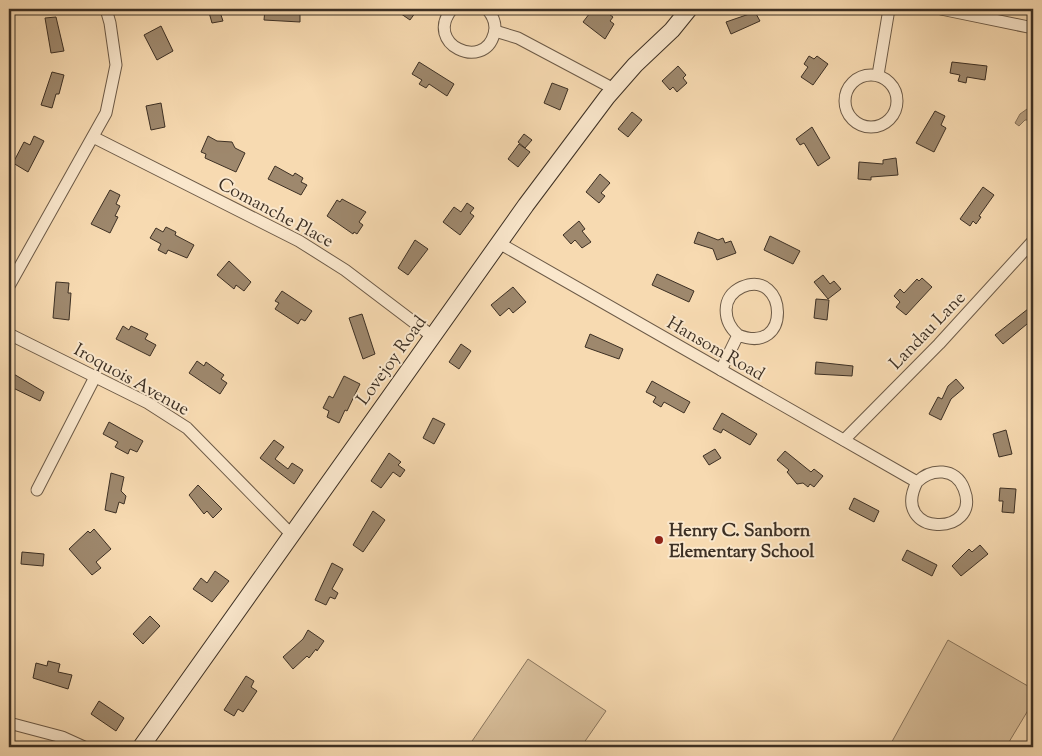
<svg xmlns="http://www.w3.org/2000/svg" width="1042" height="756" font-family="'Sorts Mill Goudy',serif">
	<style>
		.green { fill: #d7bd99; stroke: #8a765e }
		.water { fill: #b8a081; stroke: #87735c }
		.building { fill: #9e886d; stroke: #3d3024 }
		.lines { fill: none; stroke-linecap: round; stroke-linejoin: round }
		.street-casing { stroke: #6c5a47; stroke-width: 13 }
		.secondary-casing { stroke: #3d3024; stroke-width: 18 }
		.street { stroke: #fae7cc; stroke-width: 11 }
		.secondary { stroke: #fae7cc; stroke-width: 16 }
		.poi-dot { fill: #8f2418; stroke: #fae7cc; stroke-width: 2 }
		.labels { text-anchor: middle; stroke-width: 4; stroke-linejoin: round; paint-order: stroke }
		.street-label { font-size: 18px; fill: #3d3024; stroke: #fae7cc }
		.poi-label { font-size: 18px; font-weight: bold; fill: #3d3024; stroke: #fae7cc; text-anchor: start }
	</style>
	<rect width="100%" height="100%" fill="#f7dab1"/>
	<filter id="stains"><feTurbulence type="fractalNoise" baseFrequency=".004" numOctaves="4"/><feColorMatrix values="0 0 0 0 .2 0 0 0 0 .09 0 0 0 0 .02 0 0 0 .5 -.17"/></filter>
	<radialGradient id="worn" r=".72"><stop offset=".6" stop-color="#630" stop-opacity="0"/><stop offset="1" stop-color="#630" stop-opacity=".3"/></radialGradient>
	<!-- green -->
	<g class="green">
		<polygon points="948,640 1033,689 1033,702 1006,747 889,747"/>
		<polygon points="528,659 606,711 581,747 468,747"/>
	</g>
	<!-- water -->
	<polygon class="water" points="1027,109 1033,114 1032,120 1025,120 1019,126 1015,123 1020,114"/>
	<!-- building -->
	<g class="building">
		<polygon points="208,9 219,9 223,21 212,23"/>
		<polygon points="265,9 300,10 300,22 264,20"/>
		<polygon points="394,9 418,9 410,20"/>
		<polygon points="593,9 602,9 613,17 610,21 614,24 605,39 583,22"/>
		<polygon points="755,12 760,21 731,34 726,22"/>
		<polygon points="56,17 64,51 51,53 45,18"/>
		<polygon points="161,26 173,51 157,60 144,35"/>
		<polygon points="809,56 814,59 817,56 828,64 813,85 801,77 808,67 804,64"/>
		<polygon points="419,62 454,84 447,96 429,84 426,88 419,84 422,80 412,74"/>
		<polygon points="952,62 987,66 985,80 967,77 966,83 958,81 960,75 950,73"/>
		<polygon points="678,66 686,75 683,78 687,83 677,92 673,87 670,90 662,81"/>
		<polygon points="52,72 64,75 59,94 56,94 52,108 41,105"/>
		<polygon points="552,83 568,89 560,110 544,103"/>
		<polygon points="161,103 165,127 151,130 146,106"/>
		<polygon points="935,111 945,116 941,125 946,128 934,152 916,143"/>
		<polygon points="632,112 642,120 628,137 618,129"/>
		<polygon points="812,127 830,158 818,166 804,143 800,145 796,139"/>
		<polygon points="524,134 532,140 525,148 518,142"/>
		<polygon points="34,136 44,141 28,172 13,163 24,142 30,145"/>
		<polygon points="208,136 217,141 232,142 235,148 245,153 236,172 205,158 206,154 201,152"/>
		<polygon points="519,144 530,152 518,167 508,159"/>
		<polygon points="896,158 898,175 871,177 871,180 858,179 859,162 883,164 883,160"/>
		<polygon points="275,166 293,176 295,173 303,178 301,182 307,185 301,195 268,179"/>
		<polygon points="600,174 610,183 601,193 605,196 599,203 586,192"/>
		<polygon points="983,187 994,195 979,216 981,217 976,224 973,221 970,226 960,219"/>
		<polygon points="110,190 120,195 116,204 120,206 115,216 118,217 110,233 91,224"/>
		<polygon points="342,199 366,212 359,222 363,225 357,234 354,232 353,234 327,216 337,200 340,202"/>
		<polygon points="467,203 474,208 470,213 474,216 460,235 443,222 454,207 461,212"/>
		<polygon points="579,221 585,229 582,231 591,242 582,248 575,240 571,244 563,235"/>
		<polygon points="166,227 176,232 175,235 194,245 187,258 168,250 166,254 158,250 161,244 150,238 156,228 163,232"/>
		<polygon points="698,232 718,240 723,238 725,243 731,241 736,253 717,260 713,249 694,243"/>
		<polygon points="770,236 800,251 793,264 764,250"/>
		<polygon points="415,240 428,249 408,275 398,268"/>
		<polygon points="229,261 251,282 244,291 236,285 234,289 217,275"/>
		<polygon points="657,274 694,291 689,302 652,285"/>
		<polygon points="823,275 830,284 834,281 841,289 828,299 814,282"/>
		<polygon points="922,278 932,287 906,315 896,307 900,302 894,296 900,289 904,293 917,279 919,281"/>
		<polygon points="56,282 69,283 68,293 71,293 69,320 53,318"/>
		<polygon points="513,287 526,302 513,313 509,308 500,316 491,305"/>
		<polygon points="282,291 312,311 305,321 301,319 298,324 275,309 279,303 275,301"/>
		<polygon points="816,299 829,300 827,320 814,318"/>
		<polygon points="1033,305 1033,319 1003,344 995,335"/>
		<polygon points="362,314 375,354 363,359 349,318"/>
		<polygon points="123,326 129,330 131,326 148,334 145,339 156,345 150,356 116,339"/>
		<polygon points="590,334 623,349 619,359 585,347"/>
		<polygon points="461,344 471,351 459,369 449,362"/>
		<polygon points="197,361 204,366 206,362 224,375 221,379 227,383 220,394 189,373"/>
		<polygon points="816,362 853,366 852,376 815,374"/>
		<polygon points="12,373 44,392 40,401 9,386"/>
		<polygon points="344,376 360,384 347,411 345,410 339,423 327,417 329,411 323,408 329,396 333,398"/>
		<polygon points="956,379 964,388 951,399 941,420 929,414 938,397 942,399 948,386"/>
		<polygon points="652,381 690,402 684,413 664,402 661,407 653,402 656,397 646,392"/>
		<polygon points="722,413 757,434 750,445 723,429 721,433 713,429"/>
		<polygon points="433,418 445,424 434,444 423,438"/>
		<polygon points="109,422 143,441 137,452 130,449 128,454 115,447 118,442 103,434"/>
		<polygon points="1006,430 1012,454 999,457 993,434"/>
		<polygon points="274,440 284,447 275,459 288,469 292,463 303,470 294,484 260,458"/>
		<polygon points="715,449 721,458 709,465 703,456"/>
		<polygon points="785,451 811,472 814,469 823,476 814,487 810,484 808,487 803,483 797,484 787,472 789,470 777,460"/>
		<polygon points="389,453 401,462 398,465 405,470 400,477 393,472 381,488 371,481"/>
		<polygon points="111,473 124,477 121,491 126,496 124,504 119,502 116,513 105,510"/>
		<polygon points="198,485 222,509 213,518 207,511 204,514 189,495"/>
		<polygon points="1000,488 1016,489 1014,513 1002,512 1003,501 999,501"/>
		<polygon points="854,498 879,511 874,522 849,509"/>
		<polygon points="373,511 385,520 363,552 353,545"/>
		<polygon points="94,529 111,549 96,562 101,568 92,575 69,549 88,531 90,533"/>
		<polygon points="980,545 988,554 961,576 952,566 969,549 972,552"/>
		<polygon points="907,550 937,565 932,576 902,560"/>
		<polygon points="22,552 44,554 43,566 21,564"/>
		<polygon points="332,563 343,569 332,589 338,593 335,599 330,597 326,605 315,600"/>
		<polygon points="215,571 229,581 212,602 193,589 201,578 207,583"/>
		<polygon points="150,616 160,626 143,644 133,634"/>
		<polygon points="308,630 324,641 317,651 316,649 309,658 307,656 293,669 283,657 303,639"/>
		<polygon points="48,661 60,664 58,672 72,675 68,689 33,678 36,663 47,666"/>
		<polygon points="246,676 254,681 251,687 257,691 243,712 238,709 234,716 224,710"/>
		<polygon points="99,701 124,718 116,731 91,714"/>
	</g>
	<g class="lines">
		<!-- street casing -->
		<g class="street-casing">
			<g id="street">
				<path d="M452,9C423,44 484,72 494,34C497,24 493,16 487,9"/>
				<polyline points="941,9 1033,28"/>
				<polyline points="495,31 518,38 614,89"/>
				<circle cx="871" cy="101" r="26"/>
				<polyline points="878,75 889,9"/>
				<polyline points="93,137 299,241 345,270 432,336"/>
				<path d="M499,243L917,482C889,537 983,538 964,489C956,467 931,468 917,482"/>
				<polyline points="9,286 106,113 116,65 110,23 106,9"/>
				<polyline points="9,334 148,403 187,428 291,534"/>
				<path d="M721,370L738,335C793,357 787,268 742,287C720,297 723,322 738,335"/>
				<polyline points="844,440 939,344 1033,241"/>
				<polyline points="37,490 95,377"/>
				<polyline points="9,723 62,737 84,747"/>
			</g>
		</g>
		<!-- secondary casing -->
		<g class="secondary-casing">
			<polyline id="secondary" points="141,747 526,205 607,97 635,65 672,30 689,9"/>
		</g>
		<!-- street -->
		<use href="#street" class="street"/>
		<!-- secondary -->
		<use href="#secondary" class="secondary"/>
	</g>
	<!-- markers -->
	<circle class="poi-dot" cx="659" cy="540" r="5"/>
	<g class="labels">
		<!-- street labels -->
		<g class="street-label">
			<text transform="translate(276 212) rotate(28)" y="6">Comanche Place</text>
			<text transform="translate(927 330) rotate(-46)" y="6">Landau Lane</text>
			<text transform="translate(716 348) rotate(30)" y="6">Hansom Road</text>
			<text transform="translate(391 360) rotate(-54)" y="6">Lovejoy Road</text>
			<text transform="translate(132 379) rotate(29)" y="6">Iroquois Avenue</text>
		</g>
		<!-- poi labels -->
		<g class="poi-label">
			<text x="669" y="536">Henry C. Sanborn<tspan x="669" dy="21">Elementary School</tspan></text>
		</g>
	</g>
	<!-- margin -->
	<rect width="1042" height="756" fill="none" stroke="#f7dab1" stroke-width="30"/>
	<rect x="10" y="10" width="1022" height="736" fill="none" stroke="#3d3024" stroke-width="2.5"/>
	<rect x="15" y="15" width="1012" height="726" fill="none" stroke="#3d3024"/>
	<rect width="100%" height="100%" filter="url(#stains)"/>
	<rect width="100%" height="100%" fill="url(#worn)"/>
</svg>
